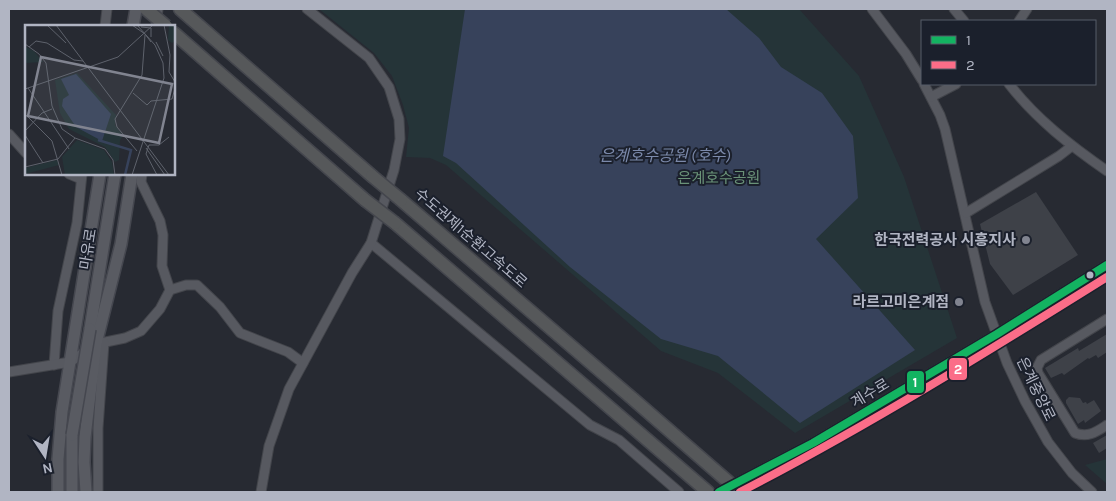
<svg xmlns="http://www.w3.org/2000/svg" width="1116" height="501" font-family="Karla,'Noto Sans KR',sans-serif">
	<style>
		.green { fill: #253438 }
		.water { fill: #37425b }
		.building { fill: #3e4148 }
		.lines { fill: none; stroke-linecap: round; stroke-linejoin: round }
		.minor-casing { stroke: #43454b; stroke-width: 11 }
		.major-casing { stroke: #45474f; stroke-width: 14 }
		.highway-casing { stroke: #44464d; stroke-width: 15 }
		.minor { stroke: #575960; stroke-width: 9 }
		.major { stroke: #595b62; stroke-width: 11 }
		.highway { stroke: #56585a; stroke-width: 12 }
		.major-bridge-casing { stroke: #45474f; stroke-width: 14; stroke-linecap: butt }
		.highway-bridge-casing { stroke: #44464d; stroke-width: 15; stroke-linecap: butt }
		.major-bridge { stroke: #595b62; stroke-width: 11 }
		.highway-bridge { stroke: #56585a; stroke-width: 12 }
		.bus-1-casing { stroke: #1b202c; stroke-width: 11 }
		.bus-2-casing { stroke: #1b202c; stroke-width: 11 }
		.bus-1 { stroke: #13b361; stroke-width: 8 }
		.bus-2 { stroke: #fb6d88; stroke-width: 8 }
		.poi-dot { fill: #818490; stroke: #1b202c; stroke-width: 2 }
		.bus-dot { fill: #b1b5c3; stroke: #1b202c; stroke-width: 2 }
		.labels { text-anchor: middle; stroke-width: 4; stroke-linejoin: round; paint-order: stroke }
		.park-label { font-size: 15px; fill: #6a9278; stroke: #1b202c }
		.street-label { font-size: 15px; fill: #b1b5c3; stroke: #1b202c }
		.poi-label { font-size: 15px; font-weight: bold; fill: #b1b5c3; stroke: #1b202c; text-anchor: end }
		.water-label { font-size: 16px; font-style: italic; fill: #7b89aa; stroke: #1b202c }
		.inset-river { fill: none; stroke: #37425b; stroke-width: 2.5 }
		.inset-road { fill: none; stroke: #5e626c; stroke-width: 1 }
		.view { fill: #818490; fill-opacity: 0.15; stroke: #818490; stroke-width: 2.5 }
		.inset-edge { fill: none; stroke: #b1b5c3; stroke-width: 2.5 }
		.line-badge { stroke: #1b202c; stroke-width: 2 }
		.badge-label { font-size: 14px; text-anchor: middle; font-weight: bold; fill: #fff }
	</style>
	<rect width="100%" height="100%" fill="#272a32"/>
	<!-- green -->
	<g class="green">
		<polygon points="319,9 799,9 859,76 904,177 957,338 795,433 718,373 661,351 446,165 430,158 406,157 409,128 403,105 392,76 374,53"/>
		<polygon points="1107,459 1107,484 1085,465"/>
	</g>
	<!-- water -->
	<polygon class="water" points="465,9 726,9 759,38 781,67 822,93 853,136 858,198 816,239 915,350 800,423 718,356 661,339 570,267 456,163 443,156"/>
	<!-- building -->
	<g class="building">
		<polygon points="1036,192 1078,255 1013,295 990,264 980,224"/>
		<polygon points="1107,334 1107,352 1098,358 1096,355 1089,359 1088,358 1064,375 1062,373 1051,378 1045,368 1078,348 1079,351"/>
		<polygon points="1069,397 1080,398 1083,403 1086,402 1087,404 1094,400 1101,411 1085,423 1084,420 1078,424 1066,403 1066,400"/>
		<polygon points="1107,435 1107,448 1099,453 1093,443"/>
	</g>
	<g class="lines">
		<!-- minor casing -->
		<g class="minor-casing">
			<g id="minor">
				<polyline points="872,9 906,54 922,80"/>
				<polyline points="954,9 964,21"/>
				<polyline points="1019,21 1027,9"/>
				<polyline points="105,26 107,9"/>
				<polyline points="156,26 158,9"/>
				<polyline points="924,84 940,115 945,129 985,302 1007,363 1025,401 1048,442 1072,473 1092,492"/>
				<path d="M1009,84C1036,119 1071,146 1107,171"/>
				<polyline points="931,97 956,84"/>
				<polyline points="9,134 26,153"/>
				<polyline points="69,174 81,179"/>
				<polyline points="142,174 141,182 160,221 163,235 162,266 170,290"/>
				<polyline points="966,213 1059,156 1072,146"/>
				<polyline points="371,243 590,425 619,440 679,492"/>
				<path d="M1107,319L1041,360L1037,368L1038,373L1075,433C1088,438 1096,432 1107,425"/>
				<polyline points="54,365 58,311 77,223 82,174"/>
				<polyline points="9,372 70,362 96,344 125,338 141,331 160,309 170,290 186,285 197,285 220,307 240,333 288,352 303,363"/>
				<polyline points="98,492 98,428 104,343"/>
				<polyline points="261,492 269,446 289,389 352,273 371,243 394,170 400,139 399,119 389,87 369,58 307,9"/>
				<polyline points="719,492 813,443 997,334 1107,265"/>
			</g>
		</g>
		<!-- major casing -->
		<g class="major-casing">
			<g id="major">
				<polyline points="133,26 136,9"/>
				<polyline points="90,329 115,174"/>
				<polyline points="72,435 72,492"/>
				<polyline points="58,492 58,459 62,412 100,174"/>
				<polyline points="86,492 84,462 85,437 96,344 121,244 132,174"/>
			</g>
		</g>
		<!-- highway casing -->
		<g class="highway-casing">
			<g id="highway">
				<polyline points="180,9 372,176"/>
				<polyline points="174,33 365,200"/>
				<polyline points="401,200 633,399"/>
				<polyline points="395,223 708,492"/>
			</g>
		</g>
		<!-- minor -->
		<use href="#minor" class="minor"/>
		<!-- major -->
		<use href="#major" class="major"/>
		<!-- highway -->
		<use href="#highway" class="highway"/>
		<!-- major-bridge casing -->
		<g class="major-bridge-casing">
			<polyline id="major-bridge" points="72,435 90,329"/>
		</g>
		<!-- highway-bridge casing -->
		<g class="highway-bridge-casing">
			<g id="highway-bridge">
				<polyline points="146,9 166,26"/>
				<polyline points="372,176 401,200"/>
				<polyline points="365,200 395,223"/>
				<polyline points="633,399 740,492"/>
			</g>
		</g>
		<!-- major-bridge -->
		<use href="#major-bridge" class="major-bridge"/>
		<!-- highway-bridge -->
		<use href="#highway-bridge" class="highway-bridge"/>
		<!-- bus-1 casing -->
		<g class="bus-1-casing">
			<polyline id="bus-1" points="719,492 813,443 997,334 1107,265"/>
		</g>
		<!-- bus-2 casing -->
		<g class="bus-2-casing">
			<path id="bus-2" d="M740,492C866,427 987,352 1107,277"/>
		</g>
		<!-- bus-1 -->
		<use href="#bus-1" class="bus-1"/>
		<!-- bus-2 -->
		<use href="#bus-2" class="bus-2"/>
	</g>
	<!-- markers -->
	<g class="poi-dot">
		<circle cx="1026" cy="240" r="5"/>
		<circle cx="959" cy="302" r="5"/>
	</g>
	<circle class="bus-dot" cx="1090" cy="275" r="4.5"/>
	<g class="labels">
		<!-- park labels -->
		<g class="park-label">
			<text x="719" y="183">은계호수공원</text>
		</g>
		<!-- street labels -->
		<g class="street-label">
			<text transform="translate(471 238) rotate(41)" y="5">수도권제1순환고속도로</text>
			<text transform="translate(88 249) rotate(-81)" y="5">마유로</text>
			<text transform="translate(1036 389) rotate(64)" y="5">은계중앙로</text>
			<text transform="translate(870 393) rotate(-31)" y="5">계수로</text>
		</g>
		<!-- poi labels -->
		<g class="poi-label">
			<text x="1016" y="245">한국전력공사 시흥지사</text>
			<text x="949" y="307">라르고미은계점</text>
		</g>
		<!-- water labels -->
		<g class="water-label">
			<text x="665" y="161">은계호수공원 (호수)</text>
		</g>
	</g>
	<!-- overview -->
	<g transform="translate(25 25)">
		<rect width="150" height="150" fill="#272a32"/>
		<path d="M144,0L150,1V16L147,18L143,15ZM1,22L9,26L18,37L0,38ZM52,48L91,90L90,100L98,111L95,115L94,135L90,137L80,122L44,104L35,88L30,55ZM52,115L79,125L87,137L89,150H40L37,132ZM32,135L34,140L0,149V143Z" fill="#253438"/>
		<path d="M51,49L86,89L77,116L51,102L37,81L38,74L44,70L36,54Z" fill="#37425b"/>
		<path class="inset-river" d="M73,115L106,125L100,150"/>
		<path class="inset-road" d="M22,0L41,18M31,0L144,150M107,0L120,9L126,17M139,0L145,30L144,47L150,57M116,2L126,3V12M131,17L138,31M0,19L14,29L21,38L27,81L37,104L50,113L80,124L88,135L90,150M4,22L11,16L22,18L49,35L58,36M3,63L44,124M0,64L93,32L128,0M108,68L122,80L126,76L147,74L150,63M0,89L27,116L37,150M0,106L17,88L27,84M0,110L18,138M121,123L140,150M112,126L92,102L90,94L117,50L120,10M0,142L33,134L50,113M107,150L139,53L138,38L130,20L112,0M132,150L121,129L124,120H134L144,112"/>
		<path class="view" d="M16,32L147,59L134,118L3,91Z"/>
		<rect width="150" height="150" class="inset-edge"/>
	</g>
	<g class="line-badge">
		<rect x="948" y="357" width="20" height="24" rx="5" fill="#fb6d88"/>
		<rect x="906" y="370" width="19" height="24" rx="5" fill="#13b361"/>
	</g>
	<g class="badge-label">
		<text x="958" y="374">2</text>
		<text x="915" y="387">1</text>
	</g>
	<!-- border -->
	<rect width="1116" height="501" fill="none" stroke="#b1b5c3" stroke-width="20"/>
	<!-- legend -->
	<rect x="921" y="20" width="175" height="65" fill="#1b202c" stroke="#575c68"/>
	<rect x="931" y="36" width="25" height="8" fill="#13b361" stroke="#575c68"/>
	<text x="966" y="45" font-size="15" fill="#b1b5c3">1</text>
	<rect x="931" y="61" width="25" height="8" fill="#fb6d88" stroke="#575c68"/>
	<text x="966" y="70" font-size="15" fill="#b1b5c3">2</text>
	<!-- north arrow -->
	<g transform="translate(45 456) rotate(168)" stroke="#1b202c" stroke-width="4" paint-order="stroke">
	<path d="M0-4L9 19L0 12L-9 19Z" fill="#b1b5c3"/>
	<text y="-8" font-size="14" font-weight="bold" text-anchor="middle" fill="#b1b5c3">N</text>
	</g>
</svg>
